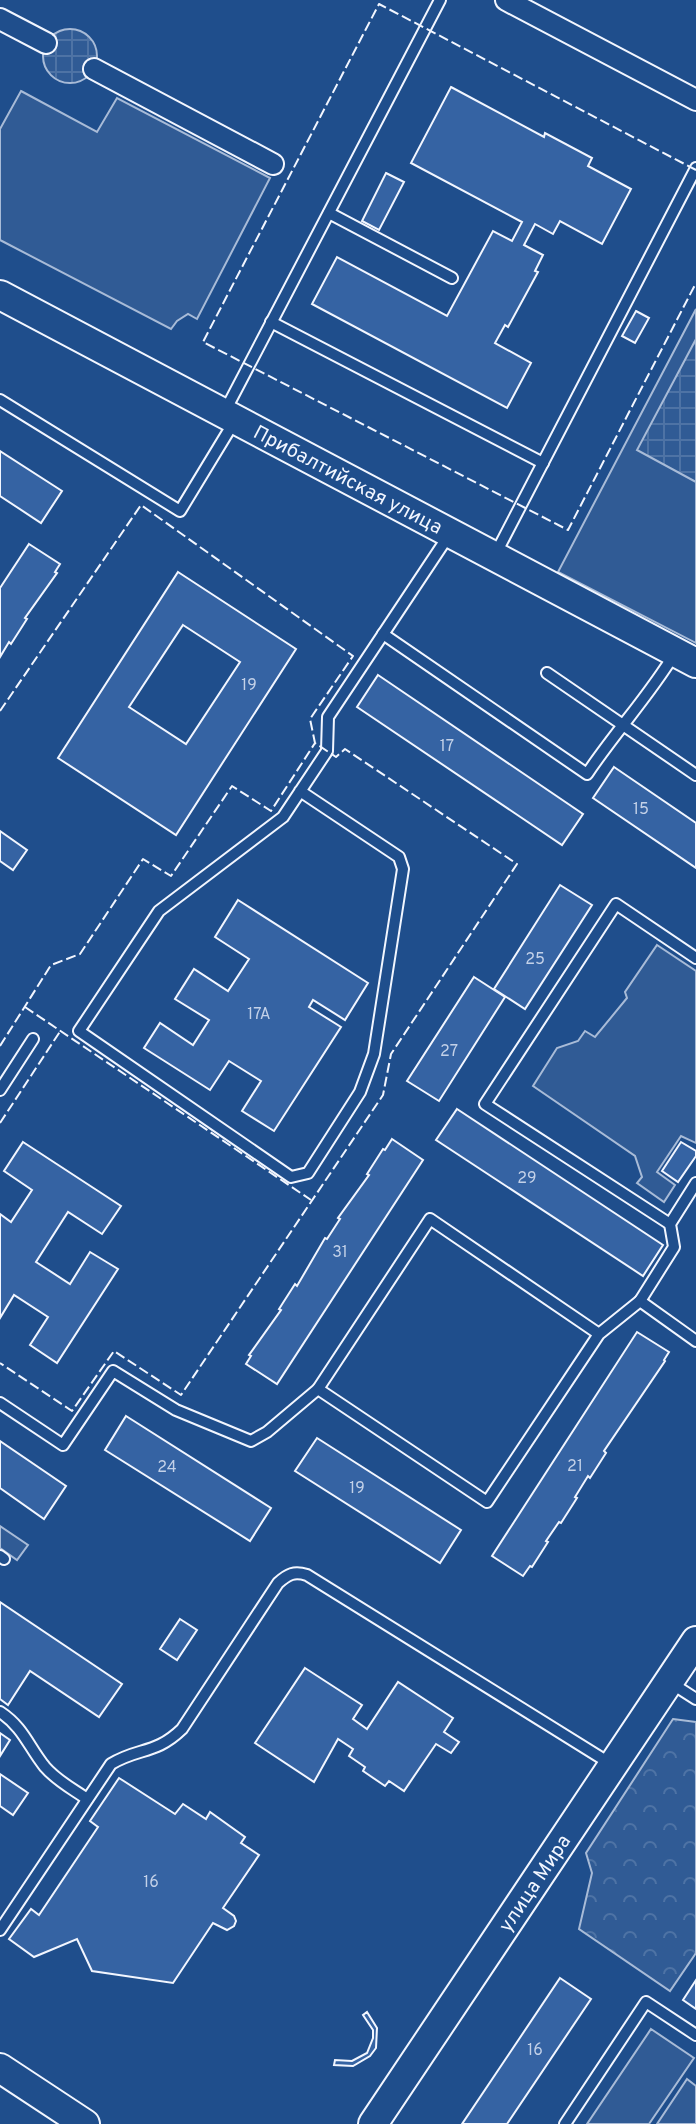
<svg xmlns="http://www.w3.org/2000/svg" width="696" height="2124" font-family="Overpass,sans-serif">
	<style>
		.forest { fill: url(#forest-crowns); stroke: #a8bbd7; stroke-width: 2 }
		.built { fill: #305b95; stroke: #a8bbd7; stroke-width: 2 }
		.plaza { fill: url(#plaza-grid); stroke: #a8bbd7; stroke-width: 2 }
		.building { fill: #3563a3; stroke: #f2f6ff; stroke-width: 2; fill-rule: evenodd }
		.lines { fill: none; stroke-linecap: round; stroke-linejoin: round }
		.lane-casing { stroke: #f2f6ff; stroke-width: 14 }
		.street-casing { stroke: #f2f6ff; stroke-width: 24 }
		.secondary-casing { stroke: #f2f6ff; stroke-width: 32 }
		.lane { stroke: #1f4e8c; stroke-width: 10 }
		.street { stroke: #1f4e8c; stroke-width: 20 }
		.secondary { stroke: #1f4e8c; stroke-width: 28 }
		.fence { stroke: #f2f6ff; stroke-width: 2; stroke-dasharray: 10 4; stroke-linecap: butt }
		.labels { text-anchor: middle; stroke-width: 6; stroke-linejoin: round; paint-order: stroke }
		.number-label { font-size: 16px; fill: #c3d1e8 }
		.street-label { font-size: 20px; fill: #f2f6ff; stroke: #1f4e8c }
	</style>
	<defs>
		<pattern id="forest-crowns" width="20" height="18" patternUnits="userSpaceOnUse" patternTransform="scale(2)"><rect width="20" height="18" fill="#305b95"/><path d="M2 6a3 3 0 1 1 6 0M12 15a3 3 0 1 1 6 0" fill="none" stroke="#4e73a5"/></pattern>
		<pattern id="plaza-grid" width="8" height="8" patternUnits="userSpaceOnUse" patternTransform="scale(2)"><rect width="8" height="8" fill="#305b95"/><path d="M0 4h8M4 0v8" fill="none" stroke="#4e73a5"/></pattern>
	</defs>
	<rect width="100%" height="100%" fill="#1f4e8c"/>
	<!-- forest -->
	<polygon class="forest" points="673,1719 696,1722 696,1953 670,1991 579,1929 592,1873 586,1853"/>
	<!-- built -->
	<g class="built">
		<polygon points="21,91 97,132 117,98 270,178 197,319 188,314 177,321 171,329 0,240 0,129"/>
		<polygon points="696,309 696,643 558,572"/>
		<polygon points="657,945 696,971 696,1143 681,1136 657,1172 675,1185 664,1202 637,1183 642,1177 635,1156 533,1086 557,1048 578,1041 585,1031 595,1037 627,998 625,992"/>
		<polygon points="0,1526 28,1545 17,1560 0,1548"/>
		<polygon points="651,2029 694,2058 649,2124 587,2124"/>
		<polygon points="687,2079 696,2086 696,2124 657,2124"/>
	</g>
	<!-- plaza -->
	<g class="plaza">
		<circle cx="70" cy="56" r="27"/>
		<polygon points="696,339 696,482 637,450"/>
	</g>
	<!-- building -->
	<g class="building">
		<polygon points="451,87 544,137 545,133 592,158 588,166 631,189 602,244 560,221 553,234 535,224 524,245 543,255 535,271 538,272 508,327 505,325 495,343 531,363 507,408 312,304 337,257 447,316 493,231 512,241 522,222 411,163"/>
		<polygon points="386,173 404,182 379,230 362,221"/>
		<polygon points="636,311 649,318 635,343 622,336"/>
		<polygon points="0,451 62,491 41,523 0,496"/>
		<polygon points="29,544 60,564 55,572 57,573 25,618 27,619 11,644 9,642 0,657 0,588"/>
		<path d="M178,572L296,649L176,835L58,758ZM183,625L240,662L186,744L129,707Z"/>
		<polygon points="378,675 583,814 562,845 357,707"/>
		<polygon points="614,767 696,823 696,868 593,798"/>
		<polygon points="0,831 27,850 13,870 0,861"/>
		<polygon points="560,885 592,905 525,1009 494,989"/>
		<polygon points="238,900 368,983 345,1020 313,1000 309,1007 341,1027 274,1131 242,1111 261,1081 229,1061 210,1090 144,1048 160,1023 193,1045 209,1020 175,999 194,969 228,991 249,959 215,937"/>
		<polygon points="474,977 505,997 439,1101 407,1081"/>
		<polygon points="457,1109 663,1245 643,1276 436,1140"/>
		<polygon points="392,1139 423,1160 277,1384 246,1364 251,1356 249,1355 281,1310 279,1309 295,1284 297,1286 325,1238 327,1239 340,1219 338,1218 369,1175 367,1174 383,1149 385,1150"/>
		<polygon points="23,1142 121,1206 102,1234 68,1212 36,1262 70,1284 90,1252 118,1269 57,1363 30,1345 48,1317 14,1295 0,1318 0,1214 11,1222 32,1190 4,1171"/>
		<polygon points="681,1142 696,1151 696,1156 678,1182 662,1171"/>
		<polygon points="637,1332 669,1352 664,1360 665,1361 604,1451 606,1453 590,1478 588,1476 575,1497 577,1498 561,1523 559,1522 546,1541 548,1542 532,1567 530,1566 523,1576 492,1556"/>
		<polygon points="126,1416 271,1508 250,1541 105,1450"/>
		<polygon points="317,1438 461,1530 440,1563 295,1471"/>
		<polygon points="0,1441 66,1486 44,1519 0,1488"/>
		<polygon points="0,1602 122,1684 99,1717 30,1671 8,1705 0,1699"/>
		<polygon points="180,1619 197,1630 177,1660 160,1649"/>
		<polygon points="305,1668 362,1705 353,1719 367,1729 398,1682 453,1718 444,1732 459,1742 451,1753 436,1744 404,1791 389,1781 385,1786 363,1771 365,1767 349,1756 353,1749 338,1739 314,1782 255,1743"/>
		<polygon points="0,1733 10,1740 0,1756"/>
		<polygon points="0,1774 28,1793 13,1815 0,1806"/>
		<polygon points="119,1778 175,1814 183,1804 206,1819 210,1812 245,1837 241,1843 259,1855 223,1908 234,1916 236,1921 234,1926 227,1930 213,1923 173,1983 92,1971 77,1939 34,1957 9,1939 31,1909 39,1915 98,1827 90,1821"/>
		<polygon points="560,1978 591,1999 507,2124 462,2124"/>
		<polygon points="696,1980 696,2009 683,2000"/>
		<polygon points="367,2012 377,2028 376,2048 370,2056 353,2066 334,2065 335,2060 352,2061 367,2053 373,2038 373,2030 363,2015"/>
	</g>
	<g class="lines">
		<!-- lane casing -->
		<g class="lane-casing">
			<g id="lane">
				<polyline points="329,213 452,278"/>
				<polyline points="271,322 543,463"/>
				<polyline points="0,400 180,511 234,422"/>
				<polyline points="224,413 440,0"/>
				<polyline points="495,555 696,168"/>
				<path d="M383,634L587,774C615,732 649,696 675,653"/>
				<polyline points="547,673 696,775"/>
				<polyline points="300,791 399,857 403,869 374,1054 360,1092 308,1173 291,1177 79,1031 159,911 283,817 327,751 328,717 449,535"/>
				<polyline points="0,1090 33,1039"/>
				<polyline points="670,1224 485,1104 616,904 696,958"/>
				<polyline points="640,1301 674,1247 670,1224 696,1183"/>
				<polyline points="599,1334 430,1219 318,1389 487,1502 599,1334 640,1301 696,1341"/>
				<polyline points="0,1403 63,1445 113,1371 176,1410 251,1441 267,1432 318,1389"/>
				<polyline points="0,1556 4,1559"/>
				<polyline points="671,1683 696,1699"/>
				<path d="M0,1712C24,1728 28,1746 45,1767C57,1781 73,1789 87,1799"/>
				<path d="M0,1930L111,1764C139,1747 155,1755 182,1729L278,1583C288,1574 294,1571 307,1575L611,1764"/>
				<polyline points="565,2124 646,2002 696,2035"/>
			</g>
		</g>
		<!-- street casing -->
		<g class="street-casing">
			<g id="street">
				<polyline points="506,0 696,100"/>
				<polyline points="0,19 46,43"/>
				<polyline points="94,69 273,164"/>
			</g>
		</g>
		<!-- secondary casing -->
		<g class="secondary-casing">
			<g id="secondary">
				<path id="s1" d="M0,295L696,663"/>
				<polyline points="0,2068 85,2124"/>
				<path id="s2" d="M373,2124L696,1641"/>
			</g>
		</g>
		<!-- lane -->
		<use href="#lane" class="lane"/>
		<!-- street -->
		<use href="#street" class="street"/>
		<!-- secondary -->
		<use href="#secondary" class="secondary"/>
		<!-- fence -->
		<g class="fence">
			<polyline points="696,170 379,4 203,342 568,530 696,283"/>
			<polyline points="0,711 141,505 353,656 310,719 315,743 336,757 345,749 517,864 391,1054 383,1095 181,1395 114,1351 72,1411 0,1363"/>
			<polyline points="25,1007 311,1200"/>
			<polyline points="0,1046 51,965 80,954 143,859 171,876 232,786 271,811 315,743"/>
			<polyline points="0,1123 61,1030"/>
		</g>
	</g>
	<g class="labels">
		<!-- number labels -->
		<g class="number-label">
			<text x="249" y="690">19</text>
			<text x="447" y="751">17</text>
			<text x="641" y="814">15</text>
			<text x="535" y="964">25</text>
			<text x="259" y="1019">17А</text>
			<text x="449" y="1056">27</text>
			<text x="527" y="1183">29</text>
			<text x="340" y="1257">31</text>
			<text x="575" y="1471">21</text>
			<text x="167" y="1472">24</text>
			<text x="357" y="1493">19</text>
			<text x="151" y="1887">16</text>
			<text x="535" y="2055">16</text>
		</g>
		<!-- street labels -->
		<g class="street-label">
			<text dy="7" stroke="none"><textPath href="#s1" startOffset="394">Прибалтийская улица</textPath></text>
			<text dy="7" stroke="none"><textPath href="#s2" startOffset="290">улица Мира</textPath></text>
		</g>
	</g>
</svg>
